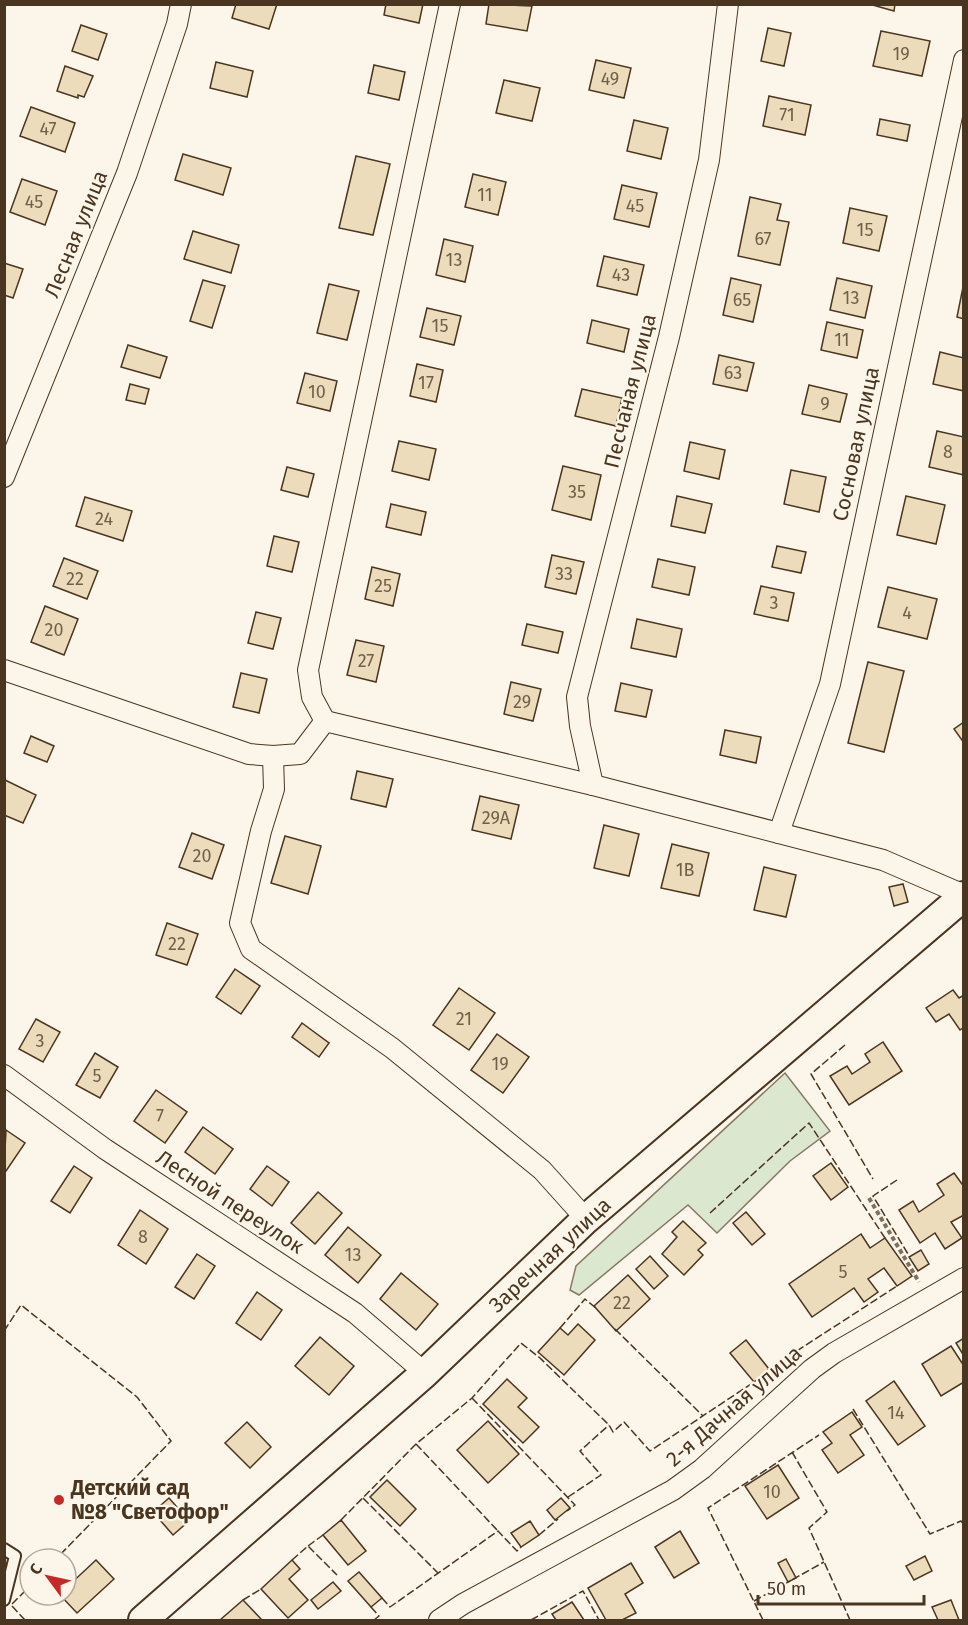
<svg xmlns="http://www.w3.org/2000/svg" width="968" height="1625" font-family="'Fira Sans',sans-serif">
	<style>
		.green { fill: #dce7d0; stroke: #887966; stroke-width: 1.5 }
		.building { fill: #ecdcbc; stroke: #4a3520; stroke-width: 1.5 }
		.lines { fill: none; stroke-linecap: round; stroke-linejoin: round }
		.service-casing { stroke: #4a3520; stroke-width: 14 }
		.minor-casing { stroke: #4a3520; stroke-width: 22 }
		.secondary-casing { stroke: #4a3520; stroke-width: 32 }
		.path { stroke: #7f6f5c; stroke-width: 4; stroke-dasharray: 4.5 3; stroke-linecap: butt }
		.service { stroke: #fbf6e9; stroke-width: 10 }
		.minor { stroke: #fbf6e9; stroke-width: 20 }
		.secondary { stroke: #fbf6e9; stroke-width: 28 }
		.fence { stroke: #4a3520; stroke-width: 1.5; stroke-dasharray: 8 3; stroke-linecap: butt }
		.poi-dot { fill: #c62828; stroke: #fbf6e9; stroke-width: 2 }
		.labels { text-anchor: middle; stroke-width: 4.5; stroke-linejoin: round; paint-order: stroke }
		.number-label { font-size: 18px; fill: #725f47 }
		.street-label { font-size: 21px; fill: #4a3520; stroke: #fbf6e9 }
		.poi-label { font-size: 21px; font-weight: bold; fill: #4a3520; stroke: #fbf6e9; text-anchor: start }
	</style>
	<rect width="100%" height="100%" fill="#fbf6e9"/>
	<!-- green -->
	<polygon class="green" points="785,1073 830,1131 790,1161 717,1233 688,1205 579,1295 570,1290 576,1266"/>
	<!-- building -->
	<g class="building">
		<polygon points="236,4 277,4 269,29 232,18"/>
		<polygon points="386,4 423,4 419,23 384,15"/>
		<polygon points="489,4 532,6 527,31 486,24"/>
		<polygon points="869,4 895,4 894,11"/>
		<polygon points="81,25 107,34 98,60 72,51"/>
		<polygon points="768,28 791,33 784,66 761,61"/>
		<polygon points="881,31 930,41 922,76 873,66"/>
		<polygon points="596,60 631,68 624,98 589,90"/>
		<polygon points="216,62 253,71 247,97 210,88"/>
		<polygon points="374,65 405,72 399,100 368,93"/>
		<polygon points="65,66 93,76 84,97 78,95 78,98 57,91"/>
		<polygon points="504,80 540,88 532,121 496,113"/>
		<polygon points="769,96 811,105 805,135 763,126"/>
		<polygon points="31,107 75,123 65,152 20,136"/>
		<polygon points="880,119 910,125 907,141 877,135"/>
		<polygon points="634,120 668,128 661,159 627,151"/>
		<polygon points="183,154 231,168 223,195 175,180"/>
		<polygon points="356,156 390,164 373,235 339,228"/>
		<polygon points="473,174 506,182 498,215 465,207"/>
		<polygon points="22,179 57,191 45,225 10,212"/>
		<polygon points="622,185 657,193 649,227 614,219"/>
		<polygon points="750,197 781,204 777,220 789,222 780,265 738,256"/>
		<polygon points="850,208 887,216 879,251 843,243"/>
		<polygon points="193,231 239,245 231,273 184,259"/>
		<polygon points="444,239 473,246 465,282 436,275"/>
		<polygon points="604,256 644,265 637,295 597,286"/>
		<polygon points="4,263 23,269 13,298 4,295"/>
		<polygon points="731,278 761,285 753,322 723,315"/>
		<polygon points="837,278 872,286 865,318 830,310"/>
		<polygon points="203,280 225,286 212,328 190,321"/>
		<polygon points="329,284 359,291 347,340 317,333"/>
		<polygon points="963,287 964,287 964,319 957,317"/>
		<polygon points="427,308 461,316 454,345 420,337"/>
		<polygon points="592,320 629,329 624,352 587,343"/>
		<polygon points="827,322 863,330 857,358 821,350"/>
		<polygon points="128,345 167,357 160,378 121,367"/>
		<polygon points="940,352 964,358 964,391 933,384"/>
		<polygon points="719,355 754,363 747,391 713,384"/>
		<polygon points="417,364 443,370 436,402 410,396"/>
		<polygon points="305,373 337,381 330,411 297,403"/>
		<polygon points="130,384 149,389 145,404 126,400"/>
		<polygon points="809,385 847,394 840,422 802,414"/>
		<polygon points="582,389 622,398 616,426 575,416"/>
		<polygon points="937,431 964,437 964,475 929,467"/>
		<polygon points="399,441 436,449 429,480 392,471"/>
		<polygon points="690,442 725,450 719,479 684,471"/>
		<polygon points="563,466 601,475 591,520 552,510"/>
		<polygon points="287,467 314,474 308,497 281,490"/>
		<polygon points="791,470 826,477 819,512 784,504"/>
		<polygon points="677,496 712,504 705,533 671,526"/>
		<polygon points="906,496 945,505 936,544 897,535"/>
		<polygon points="85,497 132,511 123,541 76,526"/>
		<polygon points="391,504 426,512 421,535 386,527"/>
		<polygon points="274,536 299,542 292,572 267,566"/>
		<polygon points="777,546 806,552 801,573 772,567"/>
		<polygon points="552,555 584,562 576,594 545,587"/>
		<polygon points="64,558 98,571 87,599 53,586"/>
		<polygon points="658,559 695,567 689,595 652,587"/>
		<polygon points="372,567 400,574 393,606 365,599"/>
		<polygon points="761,586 794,593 788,621 754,614"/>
		<polygon points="888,587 937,599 927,639 878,627"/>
		<polygon points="45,606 78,619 64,655 31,642"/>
		<polygon points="256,612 281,618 273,649 248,643"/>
		<polygon points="637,619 682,629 676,657 631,648"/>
		<polygon points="527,624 563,632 558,653 522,645"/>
		<polygon points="356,640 384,646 376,682 347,675"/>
		<polygon points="868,662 904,671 884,752 848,743"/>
		<polygon points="241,673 267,679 259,713 233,707"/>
		<polygon points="511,682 541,689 533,721 504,714"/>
		<polygon points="621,683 652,690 646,717 615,711"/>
		<polygon points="964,722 964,743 954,729"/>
		<polygon points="725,730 761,737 756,763 720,755"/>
		<polygon points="31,736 54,746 47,762 24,753"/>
		<polygon points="357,771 393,779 386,807 351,799"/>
		<polygon points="5,780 36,795 23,823 4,815"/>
		<polygon points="480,796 519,805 511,839 472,830"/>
		<polygon points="604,825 639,834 629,876 594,868"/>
		<polygon points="192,833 224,845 212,879 179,867"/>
		<polygon points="285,836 321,846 308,894 271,883"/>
		<polygon points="672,844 709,853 699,896 661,888"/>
		<polygon points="764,867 796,875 786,917 754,910"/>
		<polygon points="903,884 908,902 894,906 889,887"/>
		<polygon points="167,923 198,934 187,965 156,955"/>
		<polygon points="235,969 260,986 241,1014 216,997"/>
		<polygon points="459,988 495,1013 469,1050 433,1025"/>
		<polygon points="953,990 959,998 964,995 964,1027 960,1030 949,1014 936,1022 926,1008"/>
		<polygon points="36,1019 60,1032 43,1062 19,1049"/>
		<polygon points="302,1023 329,1043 319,1057 292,1037"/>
		<polygon points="497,1034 529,1057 503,1093 471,1070"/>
		<polygon points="883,1042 902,1071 849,1105 830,1076 847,1066 852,1074 870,1062 865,1054"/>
		<polygon points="95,1053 118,1067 100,1098 76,1085"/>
		<polygon points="156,1090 187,1112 165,1143 134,1121"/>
		<polygon points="203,1127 233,1149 215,1174 185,1152"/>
		<polygon points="6,1130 25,1143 6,1171 4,1170"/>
		<polygon points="831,1163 848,1187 831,1200 813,1176"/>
		<polygon points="74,1166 92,1178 70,1213 51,1201"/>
		<polygon points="267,1166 289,1182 272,1206 250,1189"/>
		<polygon points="954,1173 962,1184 964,1183 964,1215 951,1222 962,1238 945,1249 935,1233 920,1243 899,1210 913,1201 919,1212 944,1195 937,1184"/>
		<polygon points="318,1192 342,1213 315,1244 291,1223"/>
		<polygon points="140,1210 168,1229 146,1264 118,1245"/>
		<polygon points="746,1212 765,1234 752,1245 733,1223"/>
		<polygon points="683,1221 706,1243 698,1250 703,1255 684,1275 662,1254 677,1237 672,1232"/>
		<polygon points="348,1227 381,1255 358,1283 325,1255"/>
		<polygon points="861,1234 870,1248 885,1238 912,1276 897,1286 884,1268 868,1279 878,1292 864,1302 854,1288 812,1317 789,1284"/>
		<polygon points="921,1250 929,1264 918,1271 909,1257"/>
		<polygon points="197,1254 215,1266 194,1299 175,1287"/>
		<polygon points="650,1256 668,1276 654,1289 636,1269"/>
		<polygon points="401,1273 438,1304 416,1330 380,1299"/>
		<polygon points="628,1275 650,1299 616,1331 594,1306"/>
		<polygon points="257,1292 282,1310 261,1340 236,1323"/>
		<polygon points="578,1324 595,1340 564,1375 538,1352 560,1328 568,1335"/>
		<polygon points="320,1337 354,1366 329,1395 295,1366"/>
		<polygon points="964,1338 964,1356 956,1343"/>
		<polygon points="746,1340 769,1369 754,1382 730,1353"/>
		<polygon points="951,1346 964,1366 964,1382 941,1396 922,1364"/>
		<polygon points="507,1379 527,1398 518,1407 539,1427 523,1443 483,1404"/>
		<polygon points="894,1381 925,1426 898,1445 866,1401"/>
		<polygon points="852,1412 862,1427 850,1435 864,1455 838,1473 822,1450 832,1443 823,1432"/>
		<polygon points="488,1421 519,1454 488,1483 457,1450"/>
		<polygon points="247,1422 271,1447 250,1468 225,1443"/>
		<polygon points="778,1465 799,1498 767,1519 745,1486"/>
		<polygon points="387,1480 416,1509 400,1526 370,1497"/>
		<polygon points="169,1498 189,1521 173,1535 153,1512"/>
		<polygon points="561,1498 570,1508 555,1520 547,1510"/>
		<polygon points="341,1520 366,1551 348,1565 323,1535"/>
		<polygon points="530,1521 539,1535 521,1547 511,1533"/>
		<polygon points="680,1531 699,1563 674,1578 655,1547"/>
		<polygon points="925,1556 932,1571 914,1580 906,1566"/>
		<polygon points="786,1559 796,1578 788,1582 778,1563"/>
		<polygon points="96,1560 114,1579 77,1613 60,1595 66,1595 66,1588"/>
		<polygon points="292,1560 300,1569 289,1579 308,1600 288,1618 261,1589"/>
		<polygon points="631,1563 643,1583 625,1594 636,1613 622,1620 606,1620 588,1588"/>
		<polygon points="359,1572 382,1598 371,1607 348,1581"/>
		<polygon points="333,1582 341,1591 318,1609 311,1600"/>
		<polygon points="243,1600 262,1620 220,1620"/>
		<polygon points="951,1600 959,1620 938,1620 932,1607"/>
		<polygon points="572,1602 584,1620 556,1620 552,1614"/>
	</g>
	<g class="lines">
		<!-- service casing -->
		<g class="service-casing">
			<polyline id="service" points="4,1549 15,1556 4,1600"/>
		</g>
		<!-- minor casing -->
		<g class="minor-casing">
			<g id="minor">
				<polyline points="4,477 127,173 177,24 181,4"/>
				<polyline points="4,670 249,754 273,756 300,754 325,721 593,785 883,860 964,895"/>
				<polyline points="325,721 312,697 308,670 450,4"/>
				<polyline points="273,756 274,789 261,831 240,923 251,949 392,1048 542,1170 586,1219"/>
				<polyline points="593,785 580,726 577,697 669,337 709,160 728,4"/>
				<polyline points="779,833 830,684 964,60"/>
				<polyline points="4,1075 105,1149 355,1313 425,1373"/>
				<polyline points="439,1620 463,1604 673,1490 702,1469 812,1369 834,1353 964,1278"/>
			</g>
		</g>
		<!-- secondary casing -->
		<g class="secondary-casing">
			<polyline id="secondary" points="143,1620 425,1373 586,1219 964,896"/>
		</g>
		<!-- path -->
		<polyline class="path" points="869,1198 919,1282"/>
		<!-- service -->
		<use href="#service" class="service"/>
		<!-- minor -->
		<use href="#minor" class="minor"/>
		<!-- secondary -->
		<use href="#secondary" class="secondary"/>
		<!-- fence -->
		<g class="fence">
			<polyline points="845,1045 811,1074 873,1179"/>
			<polyline points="897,1180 873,1196 908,1254"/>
			<polyline points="710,1213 809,1123 885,1238"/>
			<polyline points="560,1328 585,1299 597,1309"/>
			<polyline points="615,1329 703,1416"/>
			<polyline points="4,1331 21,1305 137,1397 171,1441 56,1559"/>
			<polyline points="769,1369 897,1286"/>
			<polyline points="472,1398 575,1505 567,1511"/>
			<polyline points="853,1409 930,1534 961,1521 964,1525"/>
			<polyline points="416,1444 498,1531"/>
			<polyline points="792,1452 827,1512 809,1528 850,1620"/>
			<polyline points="568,1497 601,1475 580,1451 609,1425"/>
			<polyline points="363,1498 438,1573"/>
			<polyline points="341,1520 416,1444 472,1398 521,1343 540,1358 609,1425 613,1432 624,1422 650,1451 754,1382"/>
			<polyline points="539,1535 558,1519"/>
			<polyline points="308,1546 323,1535"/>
			<polyline points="292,1560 308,1546 337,1575"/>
			<polyline points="382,1598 390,1607 498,1531 517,1551 521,1547"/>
			<polyline points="243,1600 261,1589"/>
			<polyline points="754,1601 824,1562"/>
			<polyline points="371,1607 379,1616 374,1620"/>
			<polyline points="25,1620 11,1605 30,1586"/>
			<polyline points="531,1620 583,1591 599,1620"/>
			<polyline points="763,1620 708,1508 819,1435"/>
		</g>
	</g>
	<!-- markers -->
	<circle class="poi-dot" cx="59" cy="1500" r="6"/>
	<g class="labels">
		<!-- number labels -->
		<g class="number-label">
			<text x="901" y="60">19</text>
			<text x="610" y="85">49</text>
			<text x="787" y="121">71</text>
			<text x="48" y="135">47</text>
			<text x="485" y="201">11</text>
			<text x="34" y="208">45</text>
			<text x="635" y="212">45</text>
			<text x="865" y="236">15</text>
			<text x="763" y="245">67</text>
			<text x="454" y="266">13</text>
			<text x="621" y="281">43</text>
			<text x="851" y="304">13</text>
			<text x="742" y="306">65</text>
			<text x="440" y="332">15</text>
			<text x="842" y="346">11</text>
			<text x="733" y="379">63</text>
			<text x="426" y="389">17</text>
			<text x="317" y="398">10</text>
			<text x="825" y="410">9</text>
			<text x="948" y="458">8</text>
			<text x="577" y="498">35</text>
			<text x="104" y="525">24</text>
			<text x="564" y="580">33</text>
			<text x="75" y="585">22</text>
			<text x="383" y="592">25</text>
			<text x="774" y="609">3</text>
			<text x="907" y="619">4</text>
			<text x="54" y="636">20</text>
			<text x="366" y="667">27</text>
			<text x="522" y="708">29</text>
			<text x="496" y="824">29А</text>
			<text x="202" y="862">20</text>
			<text x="685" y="876">1В</text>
			<text x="177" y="950">22</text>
			<text x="464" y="1025">21</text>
			<text x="40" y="1047">3</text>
			<text x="500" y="1070">19</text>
			<text x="97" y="1082">5</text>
			<text x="160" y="1122">7</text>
			<text x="143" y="1243">8</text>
			<text x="353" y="1261">13</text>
			<text x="843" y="1278">5</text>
			<text x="622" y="1309">22</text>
			<text x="896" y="1419">14</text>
			<text x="772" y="1498">10</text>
		</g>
		<!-- street labels -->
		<g class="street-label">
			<text transform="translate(76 234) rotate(-68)" y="7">Лесная улица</text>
			<text transform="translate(630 391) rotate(-76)" y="7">Песчаная улица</text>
			<text transform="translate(856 444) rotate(-78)" y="7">Сосновая улица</text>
			<text transform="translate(230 1202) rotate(33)" y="7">Лесной переулок</text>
			<text transform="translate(550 1255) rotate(-43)" y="7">Заречная улица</text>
			<text transform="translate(734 1406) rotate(-41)" y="7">2-я Дачная улица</text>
		</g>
		<!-- poi labels -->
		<g class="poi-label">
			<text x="71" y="1495">Детский сад<tspan x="71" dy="24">№8 "Светофор"</tspan></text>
		</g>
	</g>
	<!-- border -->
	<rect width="968" height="1625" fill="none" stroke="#4a3520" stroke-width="12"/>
	<!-- north arrow -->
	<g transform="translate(48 1577) rotate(303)"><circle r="28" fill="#fbf6e9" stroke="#b4a999" stroke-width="1.5"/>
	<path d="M0-4.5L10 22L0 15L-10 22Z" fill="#c62828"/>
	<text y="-9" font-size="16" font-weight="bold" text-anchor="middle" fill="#4a3520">С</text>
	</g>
	<!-- scale -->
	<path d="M758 1595v9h166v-9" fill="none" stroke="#4a3520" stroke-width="3"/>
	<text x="767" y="1595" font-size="18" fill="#4a3520" stroke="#fbf6e9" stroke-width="4.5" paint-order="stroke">50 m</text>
</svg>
